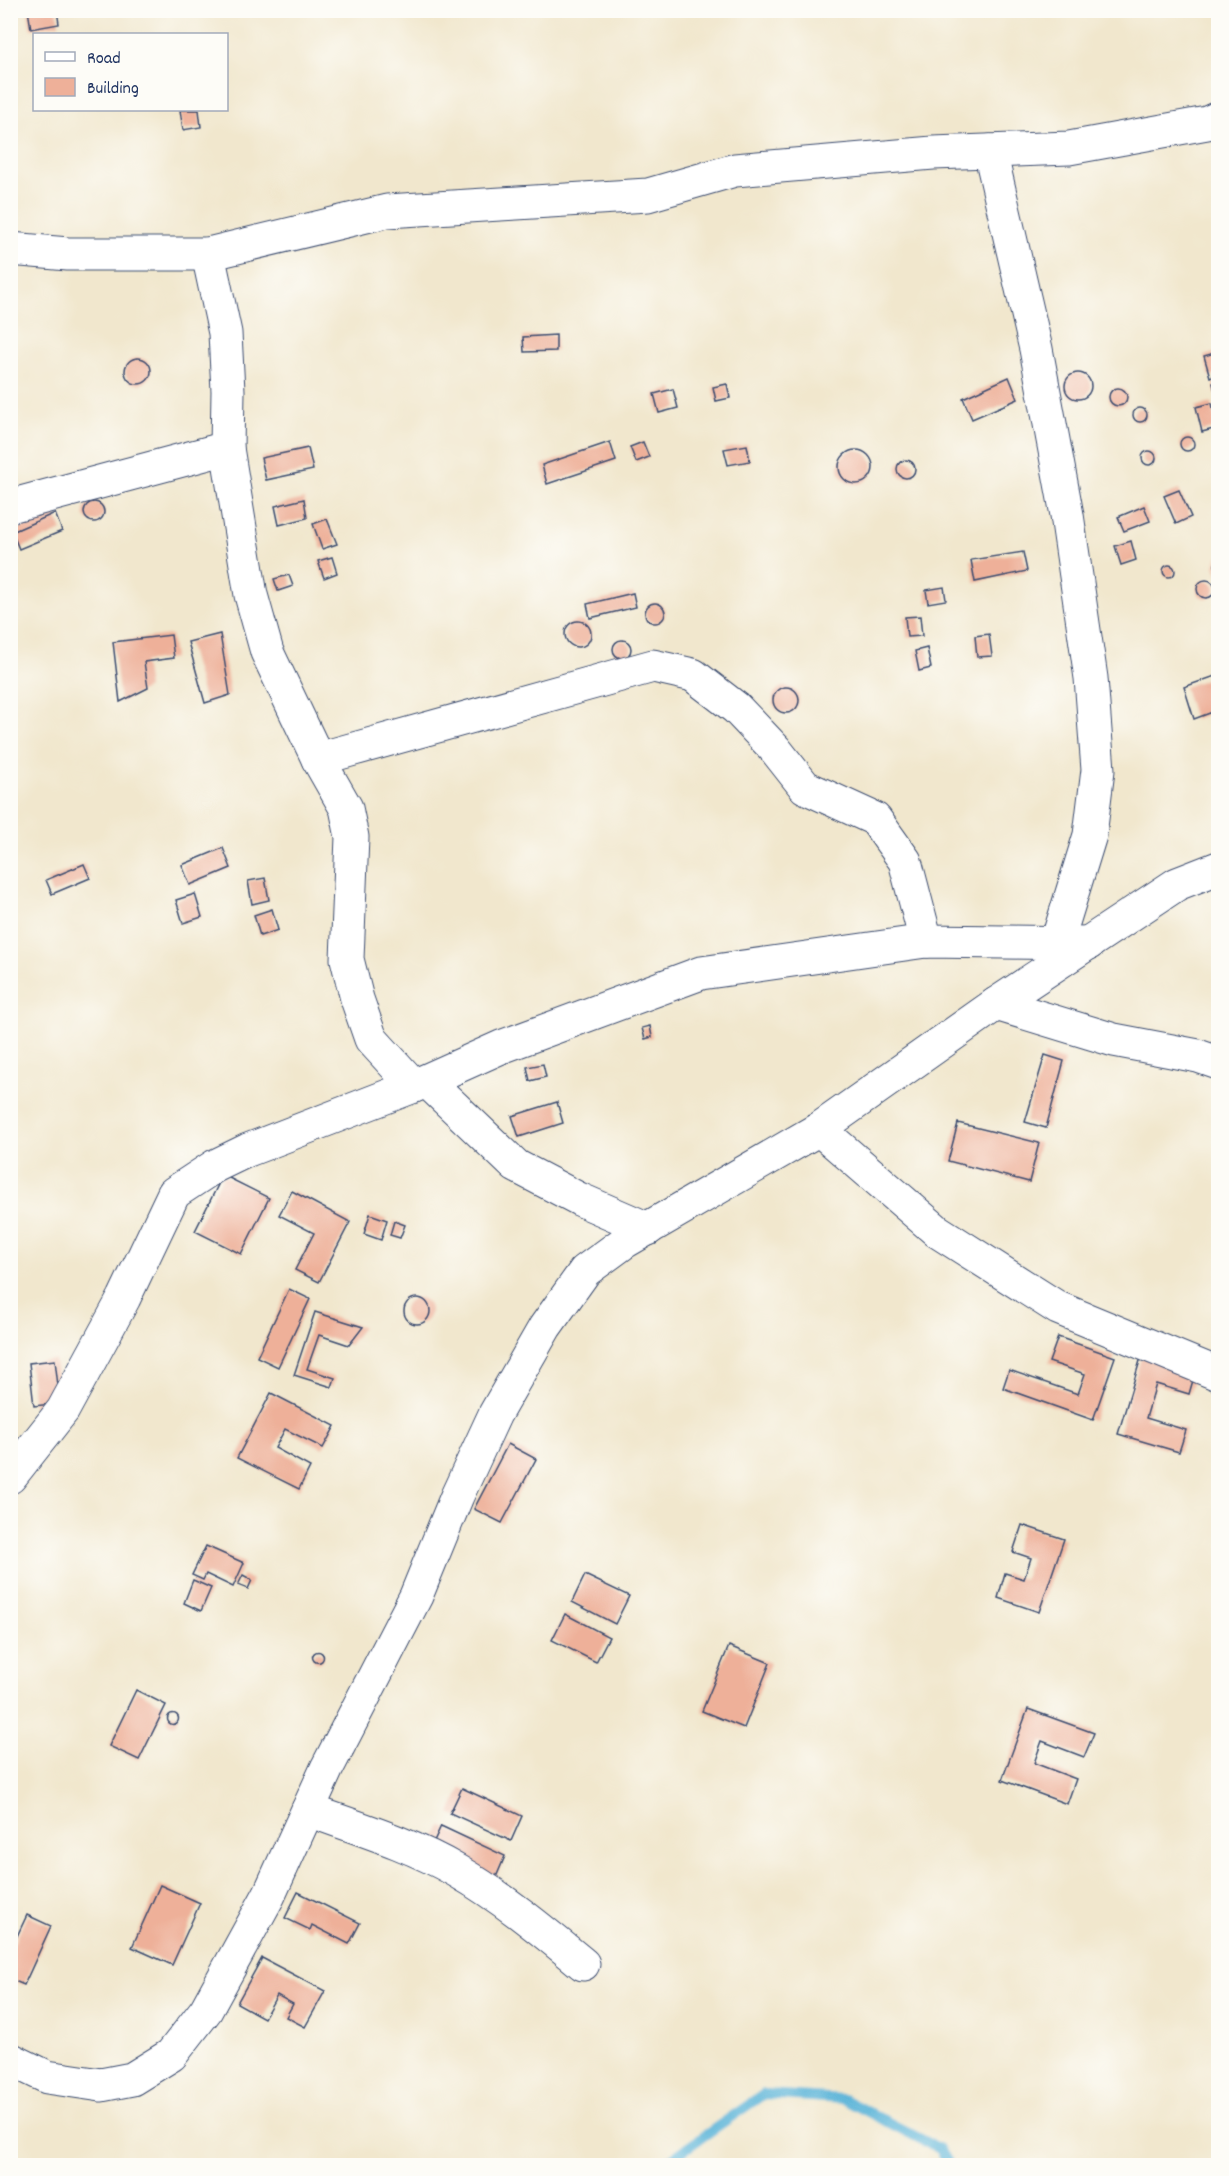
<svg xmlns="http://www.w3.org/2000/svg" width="1229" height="2176" font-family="Dekko,sans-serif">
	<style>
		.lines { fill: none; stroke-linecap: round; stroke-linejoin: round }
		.stream { stroke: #5ab4d8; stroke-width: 10 }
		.building { fill: #eeb099 }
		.minor-casing { stroke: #3b4b6f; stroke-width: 35 }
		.minor { stroke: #fff; stroke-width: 33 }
	</style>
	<rect width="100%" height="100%" fill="#fdfcf7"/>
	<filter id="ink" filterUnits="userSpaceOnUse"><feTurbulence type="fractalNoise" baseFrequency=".0167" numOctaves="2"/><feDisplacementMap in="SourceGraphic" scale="12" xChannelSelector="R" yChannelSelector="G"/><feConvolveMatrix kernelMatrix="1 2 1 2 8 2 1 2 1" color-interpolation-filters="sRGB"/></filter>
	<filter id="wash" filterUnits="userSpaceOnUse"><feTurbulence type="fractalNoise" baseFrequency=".008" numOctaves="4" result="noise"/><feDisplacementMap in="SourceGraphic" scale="24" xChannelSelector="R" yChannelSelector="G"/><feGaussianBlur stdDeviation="1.35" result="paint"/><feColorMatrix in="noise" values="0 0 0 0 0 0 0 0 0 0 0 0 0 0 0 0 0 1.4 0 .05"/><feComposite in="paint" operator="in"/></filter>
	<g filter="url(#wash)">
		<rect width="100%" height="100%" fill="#f1e7cd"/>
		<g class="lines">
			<!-- stream -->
			<polyline class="stream" points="661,2166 764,2094 843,2099 940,2149 950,2166"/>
		</g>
		<g id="blocks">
			<!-- building -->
			<g class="building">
				<polygon points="28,10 57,10 59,24 31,29"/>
				<polygon points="180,110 199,110 201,127 183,130"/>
				<polygon points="556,335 556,351 524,352 523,337"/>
				<polygon points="1218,352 1218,374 1210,377 1204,356"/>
				<circle cx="138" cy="371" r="13"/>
				<circle cx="1078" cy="386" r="13"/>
				<polygon points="1009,377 1018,399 972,419 963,398"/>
				<polygon points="1218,382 1218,403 1213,383"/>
				<polygon points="727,384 730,398 716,401 713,387"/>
				<circle cx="1118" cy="397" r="9"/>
				<polygon points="673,389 678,408 659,413 654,394"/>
				<polygon points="1212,403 1217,428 1202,432 1196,407"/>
				<circle cx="1140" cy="415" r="7"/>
				<circle cx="1187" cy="444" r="7"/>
				<polygon points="610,442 616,461 547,484 542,465"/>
				<polygon points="643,442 649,457 636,462 630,447"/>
				<polygon points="747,445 750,461 728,465 724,449"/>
				<polygon points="308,448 313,470 266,480 261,458"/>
				<circle cx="856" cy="467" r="17"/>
				<circle cx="1149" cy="458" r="7"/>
				<circle cx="906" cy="469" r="9"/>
				<polygon points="1179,490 1191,517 1176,524 1164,496"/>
				<polygon points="304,499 307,518 279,525 275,506"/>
				<circle cx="94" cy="512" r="10"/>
				<polygon points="1144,506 1150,521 1124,531 1118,517"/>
				<polygon points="55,513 62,531 19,549 12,532"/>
				<polygon points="327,519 337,544 322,549 313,524"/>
				<polygon points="1131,541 1136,560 1121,565 1115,546"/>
				<polygon points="1023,552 1027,571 975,582 971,560"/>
				<polygon points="1218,555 1218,574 1215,565"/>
				<polygon points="332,557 337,573 324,578 318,561"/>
				<circle cx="1169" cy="571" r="6"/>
				<polygon points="289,575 293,586 278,591 274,579"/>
				<circle cx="1206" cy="589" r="9"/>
				<polygon points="944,587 946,600 928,603 926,590"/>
				<polygon points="633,593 636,607 590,618 587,604"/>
				<circle cx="655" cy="613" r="10"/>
				<polygon points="920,616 922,636 907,637 905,617"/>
				<circle cx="578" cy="634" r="13"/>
				<polygon points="220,634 230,695 205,703 188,642"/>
				<polygon points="989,634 992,656 977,657 975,636"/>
				<polygon points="171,635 174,658 144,662 148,688 120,702 113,642"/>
				<circle cx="622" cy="649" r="9"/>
				<polygon points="927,648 931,668 919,671 915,651"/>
				<polygon points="1218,675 1218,710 1194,719 1184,687"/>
				<circle cx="786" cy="700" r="13"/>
				<polygon points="223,848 231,868 190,885 182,865"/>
				<polygon points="84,864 90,878 52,894 46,880"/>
				<polygon points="265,878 269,900 252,904 248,881"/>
				<polygon points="195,894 202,917 183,923 176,900"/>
				<polygon points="272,909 278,930 260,936 254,915"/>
				<polygon points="650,1026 652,1037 645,1039 642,1028"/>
				<polygon points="1045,1055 1064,1061 1046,1128 1025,1122"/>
				<polygon points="543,1064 546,1077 530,1081 527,1067"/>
				<polygon points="557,1102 563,1123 519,1137 512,1116"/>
				<polygon points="958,1123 1039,1143 1029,1182 948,1161"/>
				<polygon points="223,1175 269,1198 241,1254 195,1231"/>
				<polygon points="292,1191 350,1222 319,1282 295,1270 314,1233 279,1215"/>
				<polygon points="370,1214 387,1220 381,1240 364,1234"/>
				<polygon points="394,1221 405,1225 400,1238 390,1235"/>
				<polygon points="289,1289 310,1299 278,1367 257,1357"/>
				<circle cx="417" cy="1311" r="13"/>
				<polygon points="315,1312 363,1327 349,1345 319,1335 307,1369 335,1378 332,1387 294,1375"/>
				<polygon points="1058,1337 1115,1357 1093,1420 1003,1388 1009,1370 1078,1394 1085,1374 1049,1362"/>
				<polygon points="1142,1354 1196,1370 1189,1394 1156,1384 1146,1418 1186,1430 1179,1452 1118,1434"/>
				<polygon points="55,1360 60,1403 34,1406 29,1363"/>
				<polygon points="271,1393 335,1426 323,1448 285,1429 275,1448 310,1467 299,1489 237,1458"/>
				<polygon points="508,1444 536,1459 502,1523 474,1509"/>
				<polygon points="1022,1525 1064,1539 1039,1612 998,1598 1005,1573 1024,1579 1031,1558 1013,1552"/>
				<polygon points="206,1546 244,1563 233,1587 206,1574 203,1580 192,1575"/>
				<polygon points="243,1575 252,1580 248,1589 238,1585"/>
				<polygon points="585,1575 629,1596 615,1624 572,1602"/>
				<polygon points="193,1580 211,1588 201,1611 184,1603"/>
				<polygon points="565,1614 609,1637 596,1662 552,1640"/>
				<polygon points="729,1646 770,1663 744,1728 702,1711"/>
				<circle cx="318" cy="1657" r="5.5"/>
				<polygon points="136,1690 166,1705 139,1760 109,1746"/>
				<polygon points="1028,1709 1094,1733 1084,1757 1042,1741 1034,1763 1076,1779 1067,1804 1002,1780"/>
				<circle cx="173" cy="1719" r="5.5"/>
				<polygon points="462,1788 522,1816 511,1841 450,1813"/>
				<polygon points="441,1826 505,1856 494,1882 429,1852"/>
				<polygon points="160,1885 200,1903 172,1965 132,1947"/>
				<polygon points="298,1892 360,1923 349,1944 312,1925 310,1930 285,1918"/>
				<polygon points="27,1915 51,1926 24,1985 10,1979 10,1951"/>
				<polygon points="262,1958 325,1991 305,2027 286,2017 293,2004 277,1995 264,2018 237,2003"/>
			</g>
		</g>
	</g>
	<g filter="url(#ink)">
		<use href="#blocks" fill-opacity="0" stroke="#3b4b6f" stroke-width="1.5"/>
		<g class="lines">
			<!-- minor casing -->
			<g class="minor-casing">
				<g id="minor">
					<polyline points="990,151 1036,349 1067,515 1091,678 1098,770 1090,835 1057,942"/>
					<polyline points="10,249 68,254 208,254 387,211 648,195 735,170 933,153 1069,148 1207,123 1218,118"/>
					<polyline points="208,254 225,333 228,391 227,448 251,595 267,652 318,759 346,808 352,837 347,959 357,999 371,1039 414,1086"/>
					<polyline points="10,506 227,448"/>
					<polyline points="318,759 653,666 693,675 736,708 775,749 805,787 875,819 905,861 926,941"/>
					<polyline points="996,1004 1114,1040 1198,1056 1218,1063"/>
					<polyline points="427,1081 516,1166 579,1199 648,1229"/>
					<polyline points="819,1129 937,1231 1058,1308 1218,1374"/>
					<polyline points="10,1477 63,1410 124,1298 174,1193 215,1166 248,1150 414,1086 501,1047 701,973 926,941 1089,943"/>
					<path d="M308,1810C358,1828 411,1844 457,1871C502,1897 543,1931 583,1964"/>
					<polyline points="10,2059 47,2077 101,2085 132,2079 171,2055 206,2010 269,1895 327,1768 416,1596 457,1496 495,1414 545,1327 585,1271 626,1241 819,1129 996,1004 1177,884 1218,868"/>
				</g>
			</g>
			<!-- minor -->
			<use href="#minor" class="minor"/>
		</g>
	</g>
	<!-- margin -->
	<rect width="1229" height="2176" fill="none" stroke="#fdfcf7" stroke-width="36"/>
	<!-- legend -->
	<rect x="33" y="33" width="195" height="78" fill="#fdfcf7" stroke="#a3aaba" stroke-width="1.5"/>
	<rect x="45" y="52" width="30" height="9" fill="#ffffff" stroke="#a3aaba" stroke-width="1.5"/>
	<text x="87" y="63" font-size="18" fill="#1b2f5e">Road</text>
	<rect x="45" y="78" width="30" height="18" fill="#eeb099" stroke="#a3aaba" stroke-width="1.5"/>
	<text x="87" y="93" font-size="18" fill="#1b2f5e">Building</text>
</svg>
